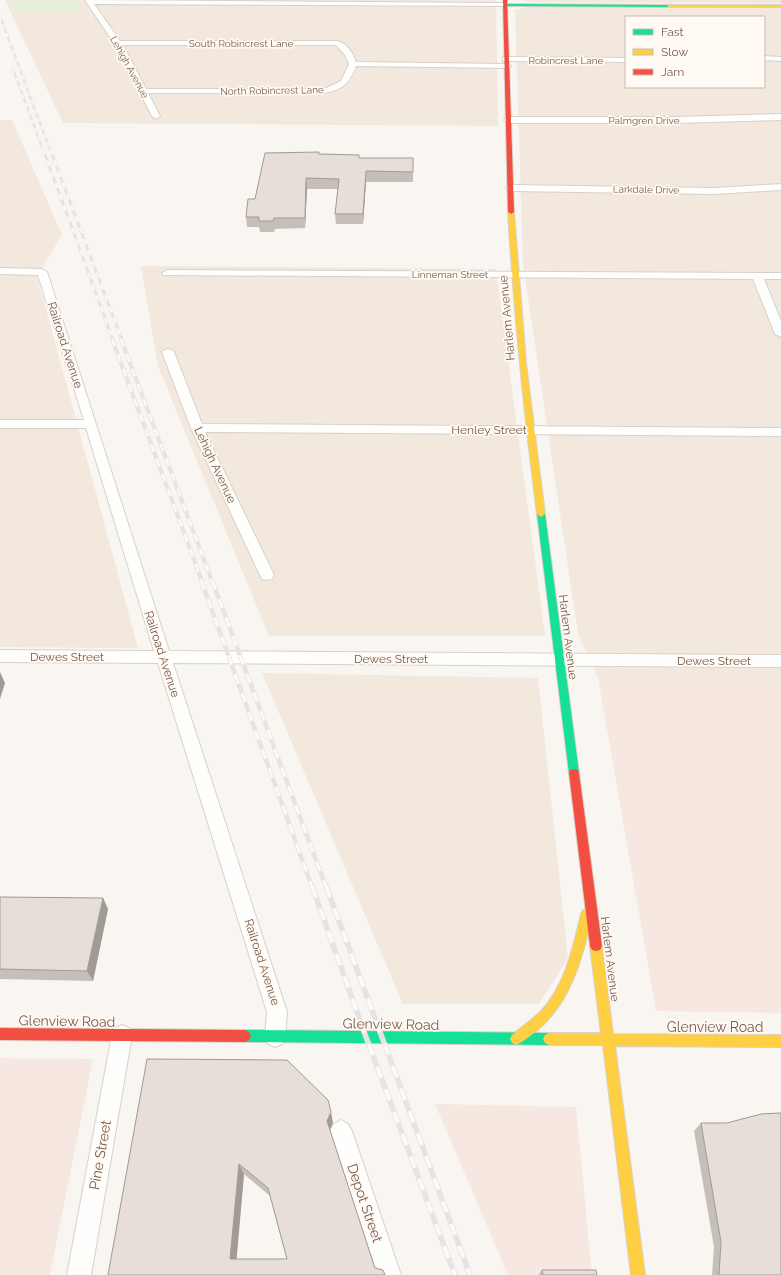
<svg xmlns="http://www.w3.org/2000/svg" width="781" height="1275" font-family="Raleway,sans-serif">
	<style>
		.residential { fill: #f2e8de; fill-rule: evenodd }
		.commercial { fill: #f6e8e1 }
		.green { fill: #e7f0db }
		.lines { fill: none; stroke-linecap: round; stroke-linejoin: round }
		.street-casing { stroke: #d7d1cb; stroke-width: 2 }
		.fast-casing { stroke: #d9d2cb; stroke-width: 2 }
		.slow-casing { stroke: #d9d2cb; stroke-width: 2 }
		.jam-casing { stroke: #d9d2cb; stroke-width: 2 }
		.street { fill: #fefefd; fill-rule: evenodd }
		.fast { fill: #16e098; fill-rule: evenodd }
		.slow { fill: #ffcf43; fill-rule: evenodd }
		.jam { fill: #f24e42; fill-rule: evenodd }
		.rail-far4-casing { stroke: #e6e3e7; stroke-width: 2.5 }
		.rail-far3-casing { stroke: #e6e3e7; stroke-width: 3 }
		.rail-far2-casing { stroke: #e6e3e7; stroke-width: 4 }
		.rail-far1-casing { stroke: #e6e3e7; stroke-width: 4.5 }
		.rail-casing { stroke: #e6e3e7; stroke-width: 5.5 }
		.rail-far4 { stroke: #fffaf3; stroke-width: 1.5; stroke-dasharray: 4.5; stroke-linecap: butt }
		.rail-far3 { stroke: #fffaf3; stroke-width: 2; stroke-dasharray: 6; stroke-linecap: butt }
		.rail-far2 { stroke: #fffaf3; stroke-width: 2.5; stroke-dasharray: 8; stroke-linecap: butt }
		.rail-far1 { stroke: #fffaf3; stroke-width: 3; stroke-dasharray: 10; stroke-linecap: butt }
		.rail { stroke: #fffaf3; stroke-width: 4; stroke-dasharray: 12; stroke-linecap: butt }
		.wall { fill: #c6bfb9; fill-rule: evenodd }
		.shaded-wall { fill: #a19b96 }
		.building { fill: #e6ded7; stroke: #a19b96; fill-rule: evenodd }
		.labels { text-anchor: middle; stroke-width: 3.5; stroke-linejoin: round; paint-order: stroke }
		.far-street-label { font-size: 10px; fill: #7a5c4d; stroke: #fffaf3 }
		.street-label { font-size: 12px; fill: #7a5c4d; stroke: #fffaf3 }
		.near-street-label { font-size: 14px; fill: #7a5c4d; stroke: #fffaf3 }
	</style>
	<rect width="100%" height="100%" fill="#f9f5f0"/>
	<!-- residential -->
	<g class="residential">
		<polygon points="5,0 496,0 498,126 63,123"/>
		<polygon points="523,0 781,0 781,3 529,2"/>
		<path d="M527,7L781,8V681L598,678L578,634L523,264L515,10ZM626,17H764V87H626Z"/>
		<polygon points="0,120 12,120 62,235 37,276 138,648 0,647"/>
		<polygon points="141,266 496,269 545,636 269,636 158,366"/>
		<polygon points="262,673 538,678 568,958 539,1004 403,1004"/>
	</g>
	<!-- commercial -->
	<g class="commercial">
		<polygon points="598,678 781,681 781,1013 656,1011"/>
		<polygon points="0,1058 93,1059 50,1275 0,1275"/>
		<polygon points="435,1104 576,1107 592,1275 508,1275"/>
	</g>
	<!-- green -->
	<polygon class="green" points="8,0 78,0 82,11 13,11"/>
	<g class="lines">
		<!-- street casing -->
		<g class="street-casing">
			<g id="street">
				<path d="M85,0L506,3L510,5L508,6L94,4L120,41H338C347,44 353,53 356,62L507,64L511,66L507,68L356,66C349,84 343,89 325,93H148L160,116L156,119L152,116L114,43ZM123,45H336L345,55L349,64L341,81L324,89H146Z"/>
				<polygon points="764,56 781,57 781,61 764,60"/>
				<polygon points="503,57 626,58 626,62 506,61 503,61"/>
				<polygon points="781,114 781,120 674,123 508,123 504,120 508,117 674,117"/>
				<polygon points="781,184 781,190 714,194 511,191 506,188 511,185 714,188"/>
				<polygon points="0,268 42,269 47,272 169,651 781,655 781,667 173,663 287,1012 285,1037 282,1044 275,1047 268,1044 265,1037 267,1012 158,663 0,662 0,650 154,651 86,428 0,428 0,420 84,420 38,275 0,274"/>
				<polygon points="167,270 781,273 781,279 764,279 781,321 781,337 775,334 753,279 163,275 162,273"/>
				<polygon points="168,349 172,350 174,352 202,424 781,428 781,436 205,432 274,575 272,579 267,580 262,579 260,575 191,428 162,352 164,350"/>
				<polygon points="122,1025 129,1028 132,1035 91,1275 67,1275 112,1035 115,1028"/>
				<polygon points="341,1120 348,1124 352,1131 401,1275 377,1275 330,1131 334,1124"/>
			</g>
		</g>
		<!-- fast casing -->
		<g class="fast-casing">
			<g id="fast">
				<polygon points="506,4 668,5 670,6 668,7 505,6"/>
				<polygon points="541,511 545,514 579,773 578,776 574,777 570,776 569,773 537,514"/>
				<polygon points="245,1030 549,1033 553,1035 555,1039 553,1043 549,1045 245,1042 241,1040 239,1036 241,1032"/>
			</g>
		</g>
		<!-- slow casing -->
		<g class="slow-casing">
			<g id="slow">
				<polygon points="667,5 781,5 781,7 668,7"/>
				<path d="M511,210L514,212L526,363L545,514L541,517L537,514C524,414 514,313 508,212Z"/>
				<path d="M587,909L591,910L593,914C582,958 571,1004 534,1033C528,1037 523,1042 516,1045L512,1043L510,1039L512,1035C522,1027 532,1020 541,1011C565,986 573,947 581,914L583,910Z"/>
				<polygon points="596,941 600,942 602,946 613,1034 781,1035 781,1047 615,1046 645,1275 631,1275 603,1045 549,1045 545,1043 543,1039 545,1035 549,1033 601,1033 590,946 592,942"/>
			</g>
		</g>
		<!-- jam casing -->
		<g class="jam-casing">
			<g id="jam">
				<polygon points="503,0 507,0 514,212 511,214 508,212"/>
				<polygon points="574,769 578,770 579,773 602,946 600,950 596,951 592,950 590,946 569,773 570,770"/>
				<polygon points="0,1028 245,1030 249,1032 251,1036 249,1040 245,1042 0,1040"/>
			</g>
		</g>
		<!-- street -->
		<use href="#street" class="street"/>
		<!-- fast -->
		<use href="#fast" class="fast"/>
		<!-- slow -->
		<use href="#slow" class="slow"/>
		<!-- jam -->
		<use href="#jam" class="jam"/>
		<!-- rail-far4 casing -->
		<g class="rail-far4-casing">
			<g id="rail-far4">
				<polyline points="0,16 50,150"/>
				<polyline points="13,69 43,150"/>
			</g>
		</g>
		<!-- rail-far3 casing -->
		<g class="rail-far3-casing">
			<g id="rail-far3">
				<polyline points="43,149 113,340"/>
				<polyline points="50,149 122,340"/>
			</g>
		</g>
		<!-- rail-far2 casing -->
		<g class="rail-far2-casing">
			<g id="rail-far2">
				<polyline points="112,339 202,581"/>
				<polyline points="121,339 212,581"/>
			</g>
		</g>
		<!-- rail-far1 casing -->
		<g class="rail-far1-casing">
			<g id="rail-far1">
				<polyline points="201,580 312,887"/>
				<polyline points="212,580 326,887"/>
			</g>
		</g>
		<!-- rail casing -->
		<g class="rail-casing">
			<g id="rail">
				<polyline points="312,886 366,1037 455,1275"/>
				<polyline points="326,886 470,1275"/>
			</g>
		</g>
		<!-- rail-far4 -->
		<use href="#rail-far4" class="rail-far4"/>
		<!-- rail-far3 -->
		<use href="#rail-far3" class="rail-far3"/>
		<!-- rail-far2 -->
		<use href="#rail-far2" class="rail-far2"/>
		<!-- rail-far1 -->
		<use href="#rail-far1" class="rail-far1"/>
		<!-- rail -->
		<use href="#rail" class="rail"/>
	</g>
	<!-- wall -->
	<g class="wall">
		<polygon points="319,154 359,155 359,158 413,158 413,182 366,182 363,224 336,224 335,214 338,189 307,189 305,228 275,229 274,232 260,232 259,227 247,227 246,217"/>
		<polygon points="0,897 103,898 108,909 93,981 0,979"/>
		<path d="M147,1059L333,1123L330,1130L375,1268L108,1275ZM244,1174L270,1196L287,1259H236Z"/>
		<polygon points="701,1123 781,1275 712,1275 714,1247 694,1131"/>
		<polygon points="542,1270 597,1275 540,1275 539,1274"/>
	</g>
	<!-- shaded-wall -->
	<g class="shaded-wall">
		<polygon points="366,171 366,182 363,224 363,214"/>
		<polygon points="306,178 307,189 305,228 305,218"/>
		<polygon points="0,672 5,683 0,699"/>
		<polygon points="103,898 108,909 93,981 87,971"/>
		<polygon points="331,1112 333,1123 329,1131 327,1121"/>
		<polygon points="239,1164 244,1174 236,1266 230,1259"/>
	</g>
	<!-- building -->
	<g class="building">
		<polygon points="319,152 319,154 359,155 359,158 413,158 413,172 366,171 363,214 335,214 339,179 306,178 305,218 274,218 273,221 259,221 259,217 246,217 248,199 255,199 265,153"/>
		<polygon points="0,897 103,898 87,971 0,969"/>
		<path d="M147,1059L287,1060L328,1100L331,1112L327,1121L375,1268L383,1270L385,1275H108ZM239,1164L268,1188L287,1259H230Z"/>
		<polygon points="779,1113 781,1113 781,1275 719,1275 721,1242 701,1123 727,1123 761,1114"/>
		<polygon points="542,1270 596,1270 597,1275 543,1275"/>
	</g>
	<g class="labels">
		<!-- far-street labels -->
		<g class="far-street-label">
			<text x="241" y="47">South Robincrest Lane</text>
			<text x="566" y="64">Robincrest Lane</text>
			<text transform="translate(130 67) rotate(61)" y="4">Lehigh Avenue</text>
			<text transform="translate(272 90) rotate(-1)" y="4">North Robincrest Lane</text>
			<text x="644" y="124">Palmgren Drive</text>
			<text transform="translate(646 189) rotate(1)" y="4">Larkdale Drive</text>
			<text x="450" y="278">Linneman Street</text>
		</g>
		<!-- street labels -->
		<g class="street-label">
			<text transform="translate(507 318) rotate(-95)" y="4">Harlem Avenue</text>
			<text transform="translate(65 345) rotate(72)" y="4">Railroad Avenue</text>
			<text x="489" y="434">Henley Street</text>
			<text transform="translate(215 465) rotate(65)" y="4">Lehigh Avenue</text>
			<text transform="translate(568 637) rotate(83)" y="4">Harlem Avenue</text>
			<text transform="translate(162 654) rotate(72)" y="4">Railroad Avenue</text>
			<text x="67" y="661">Dewes Street</text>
			<text x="391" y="663">Dewes Street</text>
			<text x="714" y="665">Dewes Street</text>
			<text transform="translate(610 959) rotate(83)" y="4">Harlem Avenue</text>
			<text transform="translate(262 962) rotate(72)" y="4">Railroad Avenue</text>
		</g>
		<!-- near-street labels -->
		<g class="near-street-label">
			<text transform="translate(67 1021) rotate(1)" y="5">Glenview Road</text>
			<text transform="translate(391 1024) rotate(1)" y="5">Glenview Road</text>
			<text x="715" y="1032">Glenview Road</text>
			<text transform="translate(100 1155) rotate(-80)" y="5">Pine Street</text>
			<text transform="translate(365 1203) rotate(71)" y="5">Depot Street</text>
		</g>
	</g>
	<!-- legend -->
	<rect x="625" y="16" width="140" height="72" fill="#fffaf3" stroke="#cabbb1"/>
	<rect x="633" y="29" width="20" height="6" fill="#16e098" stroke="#cabbb1"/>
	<text x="661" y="36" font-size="12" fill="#7a5c4d">Fast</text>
	<rect x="633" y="49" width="20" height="6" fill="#ffcf43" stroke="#cabbb1"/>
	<text x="661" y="56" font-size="12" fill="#7a5c4d">Slow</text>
	<rect x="633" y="69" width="20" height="6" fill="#f24e42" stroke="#cabbb1"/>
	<text x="661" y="76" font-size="12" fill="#7a5c4d">Jam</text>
</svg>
